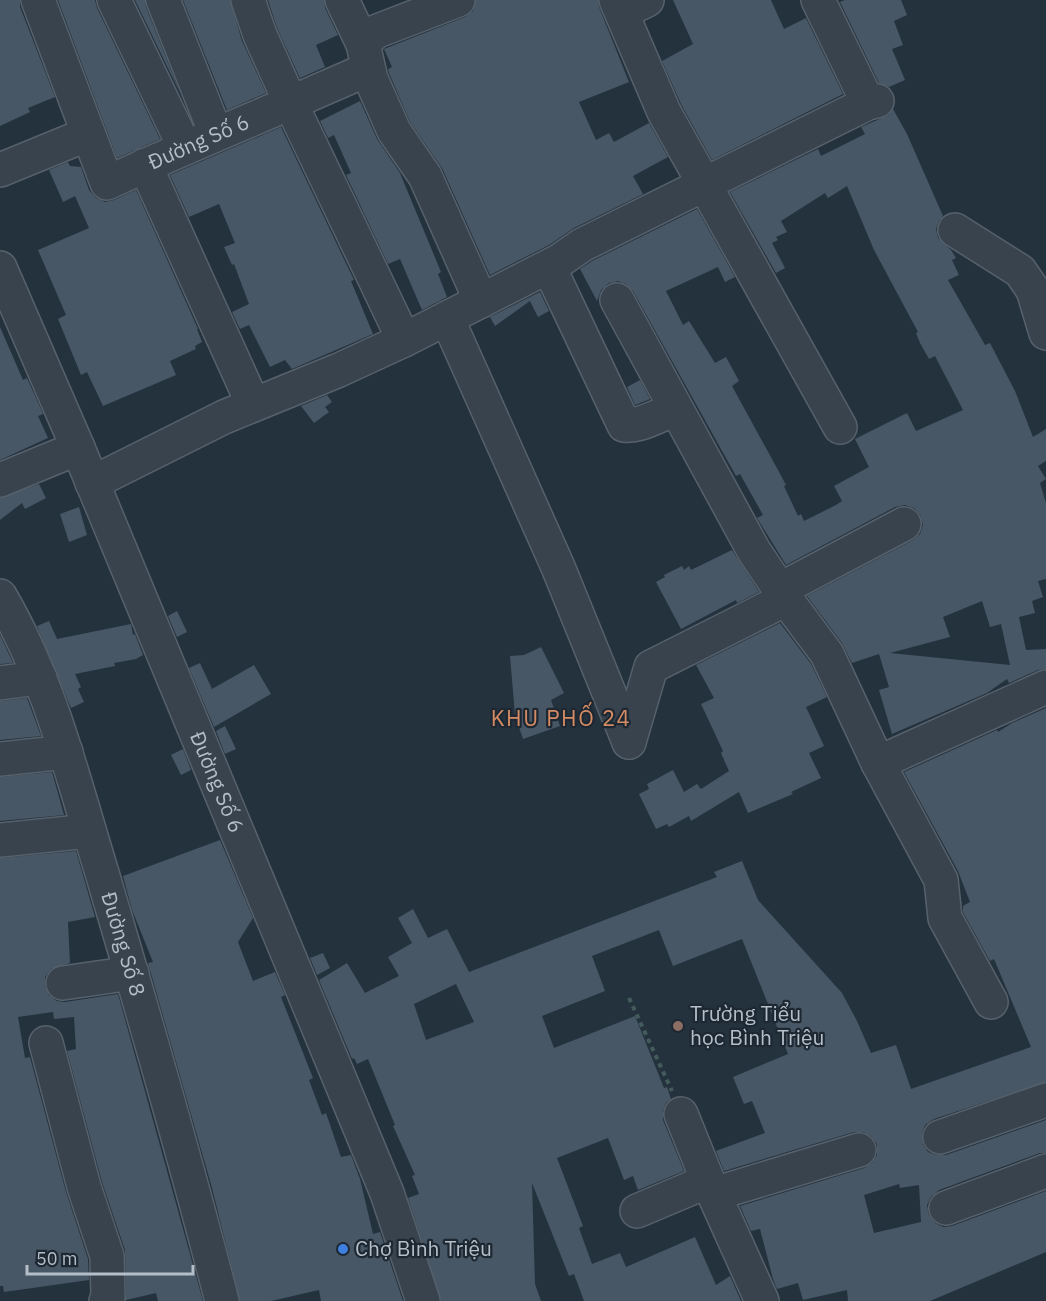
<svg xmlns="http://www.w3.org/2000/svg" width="1046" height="1301" font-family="'IBM Plex Sans',sans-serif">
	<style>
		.building { fill: #485765; fill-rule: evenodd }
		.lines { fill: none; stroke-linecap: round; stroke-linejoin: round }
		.minor-casing { stroke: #56616c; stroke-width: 36 }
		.path { stroke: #445b5c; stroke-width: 4; stroke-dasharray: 4.5 4.5; stroke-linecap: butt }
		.minor { stroke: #38434e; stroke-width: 33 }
		.education-dot { fill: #8d6e63; stroke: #1d2833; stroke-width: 2 }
		.shop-dot { fill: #3f7fe0; stroke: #1d2833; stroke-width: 2 }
		.labels { text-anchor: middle; stroke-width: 4.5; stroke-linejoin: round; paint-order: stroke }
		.street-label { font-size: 21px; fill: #b4bec9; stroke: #1d2833 }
		.poi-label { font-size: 21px; fill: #b4bec9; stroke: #1d2833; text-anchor: start }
		.neighbourhood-label { font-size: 22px; letter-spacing: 1.5px; fill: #d58b63; stroke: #1d2833 }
	</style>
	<rect width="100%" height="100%" fill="#24323e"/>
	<!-- building -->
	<g class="building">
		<polygon points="0,0 20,0 20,7 55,97 28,108 30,112 0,126"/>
		<polygon points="58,0 95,0 97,8 160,139 117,158"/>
		<polygon points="135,0 145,0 146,7 181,95"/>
		<polygon points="183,0 230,0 242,41 266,93 227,110"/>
		<polygon points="268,0 324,0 325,8 338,35 316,45 325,67 300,78 277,28"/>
		<polygon points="476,0 598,0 599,7 629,82 579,102 596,140 609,133 614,142 649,123 668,157 633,176 643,194 574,228 549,245 490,275 442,168 410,122 389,73 388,69 392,67 384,49 465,17 473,11"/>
		<polygon points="673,0 771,0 784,29 806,18 843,94 712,160 681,104 662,61 693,44"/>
		<polygon points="845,0 901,0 907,15 894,21 903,45 892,49 905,80 889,87 879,83 840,2"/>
		<polygon points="360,101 377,139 400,173 441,272 438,274 447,297 422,310 400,259 388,264 346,175 351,173 334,135 328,138 320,121"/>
		<path d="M893,109L907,134L943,216L939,221L936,229L938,238L951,250L956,258L952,260L959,275L948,280L985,345L990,343L1015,391L1033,437L1046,429V461L1038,466L1046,479L1040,483L1046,503V579L1038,581L1043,597L1032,601L1035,613L1019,617L1026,650L1046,649V669L1038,670L1009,683L1007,679L987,693L892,734L879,690L889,687L879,654L852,663L842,643L807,596L913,540L920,534L923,525L920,515L914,508L905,505L895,507L786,565L757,518L763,515L740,474L736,476L633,291L626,284L618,281L609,283L601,290L597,301L580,269L592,261L697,209L735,277L725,282L718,267L666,291L683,325L689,321L715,363L726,357L739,381L732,386L778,470L786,485L784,486L798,516L801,514L804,521L836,505L842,501L834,486L869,467L855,439L907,413L916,431L963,410L935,356L929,359L920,343L916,333L918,332L874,250L847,186L828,198L825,193L781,221L787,232L776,237L778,240L772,243L785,268L776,273L730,192L818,149L821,156L865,134L861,127L889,115ZM982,601L990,627L1001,624L1010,665L890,653L950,637L943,617Z"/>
		<polygon points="281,127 354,280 351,281 373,334 292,369 285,360 270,367 249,325 240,329 232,312 249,304 234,264 232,265 224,247 235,243 219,204 189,217 170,175"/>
		<polygon points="68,162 70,166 81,167 89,190 96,198 105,202 114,200 136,190 198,329 197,329 202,342 195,346 196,349 170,361 176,375 103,406 87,372 81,375 58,319 66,315 38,250 89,228 75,196 63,202 49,170"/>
		<polygon points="540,292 549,311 538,317 530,301 495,326 490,317"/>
		<polygon points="0,327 23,380 27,378 41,409 43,414 38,416 48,438 0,460"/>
		<polygon points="640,380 650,399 635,405 627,387"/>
		<polygon points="327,395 332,402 325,407 329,412 314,423 301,406"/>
		<polygon points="39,484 46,498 25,509 22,503 0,520 0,498"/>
		<polygon points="79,507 87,535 69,542 60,514"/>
		<polygon points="732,550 759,592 737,603 736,600 681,629 656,582 665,577 664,575 682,566 684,570 689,566 691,570"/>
		<polygon points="177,611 187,632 177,637 168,616"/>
		<polygon points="49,621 57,639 131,624 133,635 135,634 143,655 136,659 114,663 115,666 75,674 81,687 78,689 84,702 71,708 37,626"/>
		<polygon points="780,623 811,664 827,697 806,707 824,746 809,753 821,778 791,792 793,794 748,813 739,792 691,821 689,816 669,827 667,824 656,829 639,794 649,789 647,784 673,770 684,792 697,784 701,789 729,771 721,753 723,751 701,704 714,698 696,665"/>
		<polygon points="0,635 1,637 13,663 0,664"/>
		<polygon points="541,647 564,693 551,700 560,726 523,739 515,715 510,656 524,655"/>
		<polygon points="200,663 212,689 254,665 271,694 214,727 189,668"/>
		<polygon points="27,698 41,736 0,740 0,701"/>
		<path d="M1046,708V1082L934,1119L925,1125L922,1134L923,1144L928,1152L936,1155H946L1046,1120V1153H1040L939,1190L931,1197L927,1205L929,1215L935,1223L943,1227L952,1226L1046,1191V1252L930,1301H848L847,1290L803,1300L798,1283L777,1289L773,1279L760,1229L751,1231L740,1206L864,1168L872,1163L877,1155V1144L871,1136L863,1132H854L724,1171L716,1151L765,1133L752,1101L744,1104L733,1077L788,1054L742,939L673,966L659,930L592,956L605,991L542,1016L554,1048L635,1016L664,1088L667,1087L671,1099L666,1103L663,1111V1120L684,1171L638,1190L633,1176L624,1180L608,1138L557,1158L583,1226L579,1228L592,1264L620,1253L626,1267L695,1237L716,1285L730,1276L741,1301H584L574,1274L569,1276L532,1183L535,1284L541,1301H441L408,1198L419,1194L412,1176L415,1175L393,1126L395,1125L368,1059L357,1064L354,1058L352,1059L319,980L347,963L365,993L399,976L388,957L412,943L398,918L413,909L428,938L447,929L469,972L717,877L714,872L742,861L758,900L842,993L857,1021L871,1053L896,1045L911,1089L1031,1047L994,959L990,961L963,912V906L970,902L958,871L904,772L997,730L998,732L1012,723ZM456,984L474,1022L426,1040L414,1004ZM899,1184L900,1188L919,1185L921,1222L874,1233L864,1195Z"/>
		<polygon points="225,726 236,749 225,754 216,731"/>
		<polygon points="183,749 191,770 181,775 171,755"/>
		<polygon points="52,772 64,815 0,821 0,777"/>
		<polygon points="220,840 253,918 238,942 253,981 275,972 285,995 281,997 313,1078 309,1080 322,1115 326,1113 341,1157 351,1155 360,1179 373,1234 380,1232 403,1301 321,1301 319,1290 271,1301 240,1301 212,1188 148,963 153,962 132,910 123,876"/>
		<polygon points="76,851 95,917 68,922 70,963 51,969 45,977 45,986 49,995 57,1001 65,1002 118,994 203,1301 158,1301 156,1293 126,1300 125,1250 102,1182 67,1051 76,1049 74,1017 54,1019 53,1012 18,1017 25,1058 30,1057 66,1192 88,1259 89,1280 4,1292 3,1286 0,1286 0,858"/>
		<polygon points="323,953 330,968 317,975 310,958"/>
	</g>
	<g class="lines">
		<!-- minor casing -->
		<g class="minor-casing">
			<g id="minor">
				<path id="s1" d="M38,0L107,183C193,143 281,108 368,69"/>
				<polyline points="114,0 185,148"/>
				<polyline points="163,0 216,134"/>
				<polyline points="248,0 260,35 291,104 404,340"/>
				<polyline points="342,0 363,44 371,79 394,131 425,176 481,301"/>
				<polyline points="616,0 664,112 840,427"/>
				<polyline points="818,0 868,103"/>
				<polyline points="622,12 647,0"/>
				<polyline points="363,44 375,32 458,0"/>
				<polyline points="145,165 253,404"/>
				<polyline points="0,170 88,134"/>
				<polyline points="955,230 1020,271 1033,290 1046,333"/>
				<path d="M549,267L624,425C642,427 658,414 676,410"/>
				<path id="s2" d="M0,268L78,448L387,1193L423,1301"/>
				<polyline points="617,300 754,551 786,599 827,654 878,763 941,880 945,918 991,1002"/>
				<polyline points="447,318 558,567 629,742"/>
				<polyline points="0,480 78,448"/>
				<polyline points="92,483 224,417 339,370 404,340 559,261 582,245 868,103 877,101"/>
				<polyline points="781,589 904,524"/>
				<path id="s3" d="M0,596C50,681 73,779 102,873C144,1015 185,1157 222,1301"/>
				<polyline points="0,683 40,678"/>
				<polyline points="629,742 651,667 786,599"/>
				<polyline points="0,759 66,752"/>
				<polyline points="878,763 1046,687"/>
				<polyline points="0,840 89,831"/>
				<polyline points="63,983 132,973"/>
				<polyline points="46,1043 84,1187 107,1256 108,1298 106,1301"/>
				<polyline points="681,1114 708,1181 762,1301"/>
				<polyline points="940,1137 1046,1100"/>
				<polyline points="714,1194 859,1150"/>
				<polyline points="946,1208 1046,1171"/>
				<polyline points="637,1211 708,1181"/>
			</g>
		</g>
		<!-- path -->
		<polyline class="path" points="629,998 672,1091"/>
		<!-- minor -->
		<use href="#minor" class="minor"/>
	</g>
	<!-- markers -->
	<circle class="education-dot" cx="678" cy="1026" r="6"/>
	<circle class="shop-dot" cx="343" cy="1249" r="6"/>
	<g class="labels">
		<!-- street labels -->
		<g class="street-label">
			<text dy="7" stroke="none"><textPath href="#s1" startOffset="296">Đường Số 6</textPath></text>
			<text dy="7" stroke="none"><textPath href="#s2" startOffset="558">Đường Số 6</textPath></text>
			<text dy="7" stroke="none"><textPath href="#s3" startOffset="370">Đường Số 8</textPath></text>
		</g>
		<!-- poi labels -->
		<g class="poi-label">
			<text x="690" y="1021">Trường Tiểu<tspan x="690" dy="24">học Bình Triệu</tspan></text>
			<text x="355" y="1256">Chợ Bình Triệu</text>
		</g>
		<!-- neighbourhood labels -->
		<g class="neighbourhood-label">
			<text x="561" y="726">KHU PHỐ 24</text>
		</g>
	</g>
	<!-- scale -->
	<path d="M27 1265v9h166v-9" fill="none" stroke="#b4bec9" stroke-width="3"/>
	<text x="36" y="1265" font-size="18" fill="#b4bec9" stroke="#1d2833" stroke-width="4.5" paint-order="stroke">50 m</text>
</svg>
